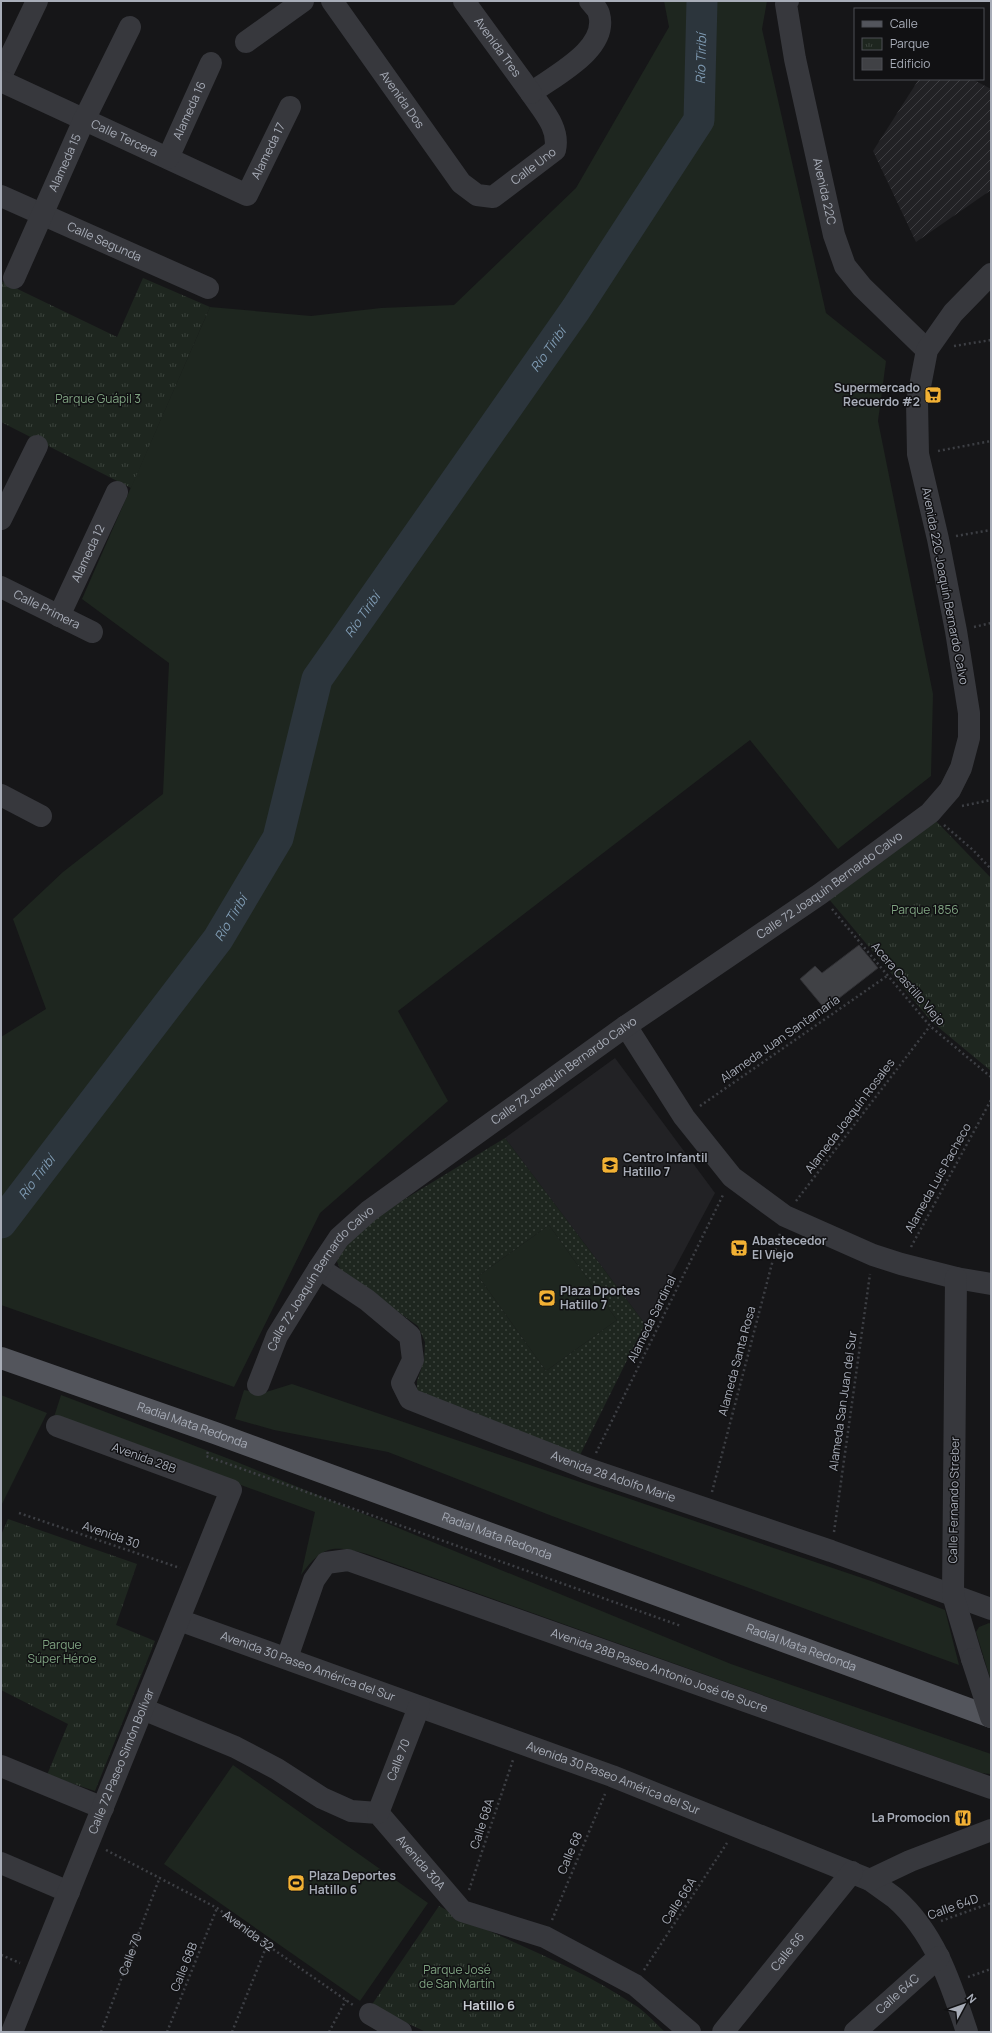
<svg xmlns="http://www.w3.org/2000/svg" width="992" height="2033" font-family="Manrope,sans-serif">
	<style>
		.built { fill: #222225 }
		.industrial { fill: url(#industrial-furrows) }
		.grass { fill: #1e261f }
		.park { fill: url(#park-tufts) }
		.garden { fill: url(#garden-dots); fill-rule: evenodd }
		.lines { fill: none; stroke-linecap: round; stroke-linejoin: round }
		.river { stroke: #2c353c; stroke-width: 31 }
		.building { fill: #404145; stroke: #303034 }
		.path { stroke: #3d3f44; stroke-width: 2.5; stroke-dasharray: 2 3; stroke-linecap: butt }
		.minor { stroke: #37383d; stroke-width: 22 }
		.major { stroke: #53555c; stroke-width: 22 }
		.minor-bridge { stroke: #37383d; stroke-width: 22 }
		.labels { text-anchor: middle; stroke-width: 3; stroke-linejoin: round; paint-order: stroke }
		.street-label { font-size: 12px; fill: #a8adb8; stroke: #111113 }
		.poi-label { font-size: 12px; font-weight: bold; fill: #a8adb8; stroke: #111113; text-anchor: start }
		.park-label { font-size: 12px; fill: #7fa381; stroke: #111113 }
		.water-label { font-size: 13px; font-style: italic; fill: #7f9bb3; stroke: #111113 }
		.neighbourhood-label { font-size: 13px; font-weight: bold; fill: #c9ccd4; stroke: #111113 }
	</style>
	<defs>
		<pattern id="industrial-furrows" width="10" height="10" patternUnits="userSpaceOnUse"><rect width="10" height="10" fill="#222225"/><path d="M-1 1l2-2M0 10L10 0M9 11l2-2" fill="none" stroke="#3f3f43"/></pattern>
		<pattern id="park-tufts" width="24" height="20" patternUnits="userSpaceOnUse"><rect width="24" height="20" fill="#1e261f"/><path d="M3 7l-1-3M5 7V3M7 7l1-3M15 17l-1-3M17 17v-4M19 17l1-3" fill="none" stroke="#3c433d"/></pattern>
		<pattern id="garden-dots" width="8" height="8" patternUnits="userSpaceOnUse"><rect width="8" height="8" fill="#1e261f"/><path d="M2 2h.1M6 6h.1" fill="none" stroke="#3c433d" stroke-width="1.8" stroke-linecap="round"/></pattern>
	</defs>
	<rect width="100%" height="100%" fill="#161618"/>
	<!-- built -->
	<polygon class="built" points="615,1058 715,1193 645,1324 505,1138"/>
	<!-- industrial -->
	<polygon class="industrial" points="919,79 972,79 991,89 991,190 916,242 873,151"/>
	<!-- grass -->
	<g class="grass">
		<polygon points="664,1 767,1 762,29 826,313 886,361 878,421 933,694 931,776 838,849 750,740 398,1011 448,1101 320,1213 234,1387 1,1305 1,1037 46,1009 13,919 63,872 163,794 169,663 82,599 210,307 311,316 381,308 454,305 576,188 669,27"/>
		<polygon points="549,1225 617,1320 546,1371 478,1276"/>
		<polygon points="292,1384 874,1582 945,1610 959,1665 552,1516 388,1452 274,1430 235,1419 244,1390 263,1393"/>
		<polygon points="1,1395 47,1413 1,1506"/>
		<path d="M61,1395L232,1460L731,1664L991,1754L990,1774L981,1773L367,1554C332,1545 323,1545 301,1575L315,1512L54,1417Z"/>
		<polygon points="989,1623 991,1624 991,1681 976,1632 979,1627"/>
		<polygon points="233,1765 428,1903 360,2001 164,1864"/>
	</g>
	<!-- park -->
	<g class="park">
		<polygon points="143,278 210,307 131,488 1,422 1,281 117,337"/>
		<polygon points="936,821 991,878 991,1071 932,1022 828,898"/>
		<polygon points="8,1519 137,1564 116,1625 155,1641 95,1791 47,1775 68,1724 1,1690 1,1535"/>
		<path d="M439,1906C503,1941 573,1963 633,2004C645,2011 655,2023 665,2032H426L371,2006Z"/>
	</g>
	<!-- garden -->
	<path class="garden" d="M505,1138L645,1324L580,1455L417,1392V1381L424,1361L425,1342L418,1326L354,1281L340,1269L336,1259L352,1238L382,1213ZM549,1225L617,1320L546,1371L478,1276Z"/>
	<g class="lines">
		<!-- river -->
		<path class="river" id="s1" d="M1,1223L218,939L278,838L317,679L576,309L699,120L702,1"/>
	</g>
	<!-- building -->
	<polygon class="building" points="859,945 878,968 825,1009 800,979 815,966 822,973"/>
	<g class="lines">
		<!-- path -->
		<g class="path">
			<polyline points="954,346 991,340"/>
			<polyline points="938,451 991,441"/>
			<polyline points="956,536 991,530"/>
			<polyline points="974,627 991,623"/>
			<polyline points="962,806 991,800"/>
			<polyline points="944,825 973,850 991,869"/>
			<polyline points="832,909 930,1026 991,1077"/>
			<polyline points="700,1106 887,976"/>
			<polyline points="796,1201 930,1026"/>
			<polyline points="911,1247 991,1100"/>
			<polyline points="208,1452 206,1456 681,1626"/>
			<polyline points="596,1453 723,1195"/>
			<polyline points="712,1492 780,1233"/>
			<polyline points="19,1513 180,1568"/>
			<polyline points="834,1532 870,1274"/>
			<path id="s2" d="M106,1850L217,1908L267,1945L353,2005"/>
			<polyline points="469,1890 513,1760"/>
			<polyline points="552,1920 605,1794"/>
			<polyline points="941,1921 991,1903"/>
			<polyline points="1,1955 20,1963"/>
			<polyline points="644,1970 727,1843"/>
			<polyline points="968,1977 991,1969"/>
			<path id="s3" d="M101,2032L160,1877"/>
			<polyline points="167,2032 217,1908"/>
			<polyline points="232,2032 267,1945"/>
			<polyline points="329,2032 346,2000"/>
		</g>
		<!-- minor -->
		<g class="minor">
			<path id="s4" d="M332,1L461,183L477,195L493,197L555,150C560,128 543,111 531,93C555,75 609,49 599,14C598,9 593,5 590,1"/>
			<path id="s5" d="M464,1L531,93"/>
			<path id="s6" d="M788,1L786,4L795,59L834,235L845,266L862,287L927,350"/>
			<polyline points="246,42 303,1"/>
			<polyline points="1,76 37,1"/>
			<path id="s7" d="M1,81L247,195L290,107"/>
			<path id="s8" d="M168,158L211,63"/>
			<path id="s9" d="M1,196L208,288"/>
			<path id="s10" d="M14,278L84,120L130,27"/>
			<polyline points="1,519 37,446"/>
			<path id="s11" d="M1,587L92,632"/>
			<path id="s12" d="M59,616L117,492"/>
			<polyline points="1,795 41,816"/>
			<polyline points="626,1026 684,1117 732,1177 785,1216 873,1255 901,1264 956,1278 991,1284"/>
			<path id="s13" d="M319,1268L367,1300L410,1336L413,1360L402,1383L410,1399L588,1469L831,1551L991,1609"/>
			<polyline points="956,1278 953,1595 972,1659"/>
			<path id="s14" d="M258,1385L277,1336L319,1268L339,1238L369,1211L626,1026L820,894L930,813L950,790L961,768L969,738V713L956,631L938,539L918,454L917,402L927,350L953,313L991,274"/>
			<path id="s15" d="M179,1620L612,1776L870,1880C878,1886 887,1892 895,1898C935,1933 951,1984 967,2032"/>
			<path id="s16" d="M287,1658L314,1580L326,1563L348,1560L991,1788"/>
			<path id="s17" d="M143,1709L235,1747L277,1769L322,1798L351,1811L378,1813L462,1911L545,1937L635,1985L690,2032"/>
			<polyline points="1,1766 103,1808"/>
			<path id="s18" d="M378,1813L419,1707"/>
			<polyline points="1,1863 69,1892"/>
			<polyline points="870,1880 910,1861 991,1830"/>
			<polyline points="370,2014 401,2032"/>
			<path id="s19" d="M12,2032L231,1490L57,1426"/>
			<path id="s20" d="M723,2032L852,1872"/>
			<path id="s21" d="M855,2032L939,1957"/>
		</g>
		<!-- major -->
		<path class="major" id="s22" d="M1,1358L215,1433L991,1717"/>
		<!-- minor-bridge -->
		<polyline class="minor-bridge" points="972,1659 991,1717"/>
	</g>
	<!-- icons -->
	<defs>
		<g id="supermarket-square" transform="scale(0.9)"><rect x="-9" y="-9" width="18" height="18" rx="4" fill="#f2b134" stroke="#111113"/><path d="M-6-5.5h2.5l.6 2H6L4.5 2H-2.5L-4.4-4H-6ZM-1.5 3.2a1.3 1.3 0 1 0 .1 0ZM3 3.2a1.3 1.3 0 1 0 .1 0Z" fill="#111"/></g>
		<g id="school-square" transform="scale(0.9)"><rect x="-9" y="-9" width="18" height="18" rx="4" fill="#f2b134" stroke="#111113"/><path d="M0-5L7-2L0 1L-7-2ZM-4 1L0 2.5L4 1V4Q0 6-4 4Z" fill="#111"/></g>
		<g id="stadium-square" transform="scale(0.9)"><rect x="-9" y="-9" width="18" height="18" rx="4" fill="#f2b134" stroke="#111113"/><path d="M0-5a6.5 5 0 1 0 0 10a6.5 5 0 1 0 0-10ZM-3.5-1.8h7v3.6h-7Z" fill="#111"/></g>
		<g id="restaurant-square" transform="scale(0.9)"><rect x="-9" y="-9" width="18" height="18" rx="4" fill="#f2b134" stroke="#111113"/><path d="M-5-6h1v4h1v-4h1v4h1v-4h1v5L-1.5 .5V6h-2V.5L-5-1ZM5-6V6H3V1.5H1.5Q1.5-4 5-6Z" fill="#111"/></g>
	</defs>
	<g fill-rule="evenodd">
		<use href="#supermarket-square" x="933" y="395"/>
		<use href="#school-square" x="610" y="1165"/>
		<use href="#supermarket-square" x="739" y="1248"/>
		<use href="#stadium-square" x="547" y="1298"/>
		<use href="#restaurant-square" x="963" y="1818"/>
		<use href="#stadium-square" x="296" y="1883"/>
	</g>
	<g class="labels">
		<!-- street labels -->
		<g class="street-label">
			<text dy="4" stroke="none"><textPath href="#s5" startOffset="57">Avenida Tres</textPath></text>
			<text dy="4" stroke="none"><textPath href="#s4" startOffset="121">Avenida Dos</textPath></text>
			<text dy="4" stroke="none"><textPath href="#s8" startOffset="52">Alameda 16</textPath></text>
			<text dy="4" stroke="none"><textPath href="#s7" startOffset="136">Calle Tercera</textPath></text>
			<text dy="4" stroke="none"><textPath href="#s7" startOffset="320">Alameda 17</textPath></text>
			<text dy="4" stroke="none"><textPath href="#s10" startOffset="126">Alameda 15</textPath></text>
			<text dy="4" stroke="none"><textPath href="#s4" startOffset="310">Calle Uno</textPath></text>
			<text dy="4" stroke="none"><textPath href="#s6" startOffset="195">Avenida 22C</textPath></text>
			<text dy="4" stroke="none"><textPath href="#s9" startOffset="113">Calle Segunda</textPath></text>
			<text dy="4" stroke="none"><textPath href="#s12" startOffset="69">Alameda 12</textPath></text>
			<text transform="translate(945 586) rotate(79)" y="4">Avenida 22C Joaquín Bernardo Calvo</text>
			<text dy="4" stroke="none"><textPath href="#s11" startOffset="51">Calle Primera</textPath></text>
			<text dy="4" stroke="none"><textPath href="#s14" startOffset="773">Calle 72 Joaquín Bernardo Calvo</textPath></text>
			<text transform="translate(908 984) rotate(49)" y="4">Acera Castillo Viejo</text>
			<text transform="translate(780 1039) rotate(-35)" y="4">Alameda Juan Santamaría</text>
			<text dy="4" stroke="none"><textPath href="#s14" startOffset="449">Calle 72 Joaquín Bernardo Calvo</textPath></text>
			<text transform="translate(850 1116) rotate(-53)" y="4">Alameda Joaquín Rosales</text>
			<text transform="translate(938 1178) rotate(-61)" y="4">Alameda Luis Pacheco</text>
			<text dy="4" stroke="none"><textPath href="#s14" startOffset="125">Calle 72 Joaquín Bernardo Calvo</textPath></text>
			<text transform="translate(652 1319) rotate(-64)" y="4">Alameda Sardinal</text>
			<text transform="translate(737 1361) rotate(-75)" y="4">Alameda Santa Rosa</text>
			<text transform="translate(843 1401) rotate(-82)" y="4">Alameda San Juan del Sur</text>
			<text dy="4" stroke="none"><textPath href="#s22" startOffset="203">Radial Mata Redonda</textPath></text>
			<text transform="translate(144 1458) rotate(20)" y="4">Avenida 28B</text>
			<text dy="4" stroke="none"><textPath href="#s13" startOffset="399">Avenida 28 Adolfo Marie</textPath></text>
			<text transform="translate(954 1500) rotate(-89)" y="4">Calle Fernando Streber</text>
			<text transform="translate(111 1535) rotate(19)" y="4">Avenida 30</text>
			<text dy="4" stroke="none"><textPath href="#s22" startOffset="527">Radial Mata Redonda</textPath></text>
			<text dy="4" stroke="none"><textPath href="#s22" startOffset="851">Radial Mata Redonda</textPath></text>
			<text dy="4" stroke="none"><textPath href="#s15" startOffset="137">Avenida 30 Paseo América del Sur</textPath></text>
			<text dy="4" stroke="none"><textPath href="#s16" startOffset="456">Avenida 28B Paseo Antonio José de Sucre</textPath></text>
			<text dy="4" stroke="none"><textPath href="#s18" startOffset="57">Calle 70</textPath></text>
			<text dy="4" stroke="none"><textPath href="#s19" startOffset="292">Calle 72 Paseo Simón Bolívar</textPath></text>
			<text dy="4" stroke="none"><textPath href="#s15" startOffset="462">Avenida 30 Paseo América del Sur</textPath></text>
			<text transform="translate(482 1824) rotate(-72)" y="4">Calle 68A</text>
			<text transform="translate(570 1853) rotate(-67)" y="4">Calle 68</text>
			<text dy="4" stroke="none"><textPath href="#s17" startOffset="325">Avenida 30A</textPath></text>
			<text transform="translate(679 1901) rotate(-57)" y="4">Calle 66A</text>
			<text transform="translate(953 1907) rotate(-20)" y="4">Calle 64D</text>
			<text dy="4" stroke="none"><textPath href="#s2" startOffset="164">Avenida 32</textPath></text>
			<text dy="4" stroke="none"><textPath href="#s20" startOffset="103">Calle 66</textPath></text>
			<text dy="4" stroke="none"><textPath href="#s3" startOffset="83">Calle 70</textPath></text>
			<text transform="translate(184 1967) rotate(-68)" y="4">Calle 68B</text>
			<text dy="4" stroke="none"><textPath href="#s21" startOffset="57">Calle 64C</textPath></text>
		</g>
		<!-- poi labels -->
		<g class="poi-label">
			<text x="920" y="392" text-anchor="end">Supermercado<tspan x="920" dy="14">Recuerdo #2</tspan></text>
			<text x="623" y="1162">Centro Infantil<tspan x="623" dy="14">Hatillo 7</tspan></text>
			<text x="752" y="1245">Abastecedor<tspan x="752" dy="14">El Viejo</tspan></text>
			<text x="560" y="1295">Plaza Dportes<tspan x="560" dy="14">Hatillo 7</tspan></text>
			<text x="950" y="1822" text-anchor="end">La Promocion</text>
			<text x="309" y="1880">Plaza Deportes<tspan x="309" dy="14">Hatillo 6</tspan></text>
		</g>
		<!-- park labels -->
		<g class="park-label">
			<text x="98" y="403">Parque Guápil 3</text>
			<text x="925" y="914">Parque 1856</text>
			<text x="62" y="1649">Parque<tspan x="62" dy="14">Súper Héroe</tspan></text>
			<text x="457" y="1974">Parque José<tspan x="457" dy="14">de San Martín</tspan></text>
		</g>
		<!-- water labels -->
		<g class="water-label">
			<text dy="5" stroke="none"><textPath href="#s1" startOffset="1377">Río Tiribí</textPath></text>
			<text dy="5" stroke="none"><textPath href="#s1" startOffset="1041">Río Tiribí</textPath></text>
			<text dy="5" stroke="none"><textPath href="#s1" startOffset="717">Río Tiribí</textPath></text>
			<text dy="5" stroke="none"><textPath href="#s1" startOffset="382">Río Tiribí</textPath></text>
			<text dy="5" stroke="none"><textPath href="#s1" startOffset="58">Río Tiribí</textPath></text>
		</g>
		<!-- neighbourhood labels -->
		<g class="neighbourhood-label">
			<text x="489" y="2010">Hatillo 6</text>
		</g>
	</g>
	<!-- border -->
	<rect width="992" height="2033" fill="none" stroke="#a8adb8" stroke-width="4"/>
	<!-- legend -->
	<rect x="854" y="8" width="130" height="72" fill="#111113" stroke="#4d4f55"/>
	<rect x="862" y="21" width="20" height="6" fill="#53555c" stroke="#4d4f55"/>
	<text x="890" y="28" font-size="12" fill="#a8adb8">Calle</text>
	<rect x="862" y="38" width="20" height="12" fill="url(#park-tufts)" stroke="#4d4f55"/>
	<text x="890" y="48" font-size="12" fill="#a8adb8">Parque</text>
	<rect x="862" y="58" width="20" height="12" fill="#404145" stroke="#4d4f55"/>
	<text x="890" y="68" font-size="12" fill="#a8adb8">Edificio</text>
	<!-- north arrow -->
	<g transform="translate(964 2005) rotate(49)" stroke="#111113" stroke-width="3" paint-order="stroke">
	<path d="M0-3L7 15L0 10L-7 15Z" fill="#a8adb8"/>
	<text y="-6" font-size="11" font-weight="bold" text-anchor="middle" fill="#a8adb8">N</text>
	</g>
</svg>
